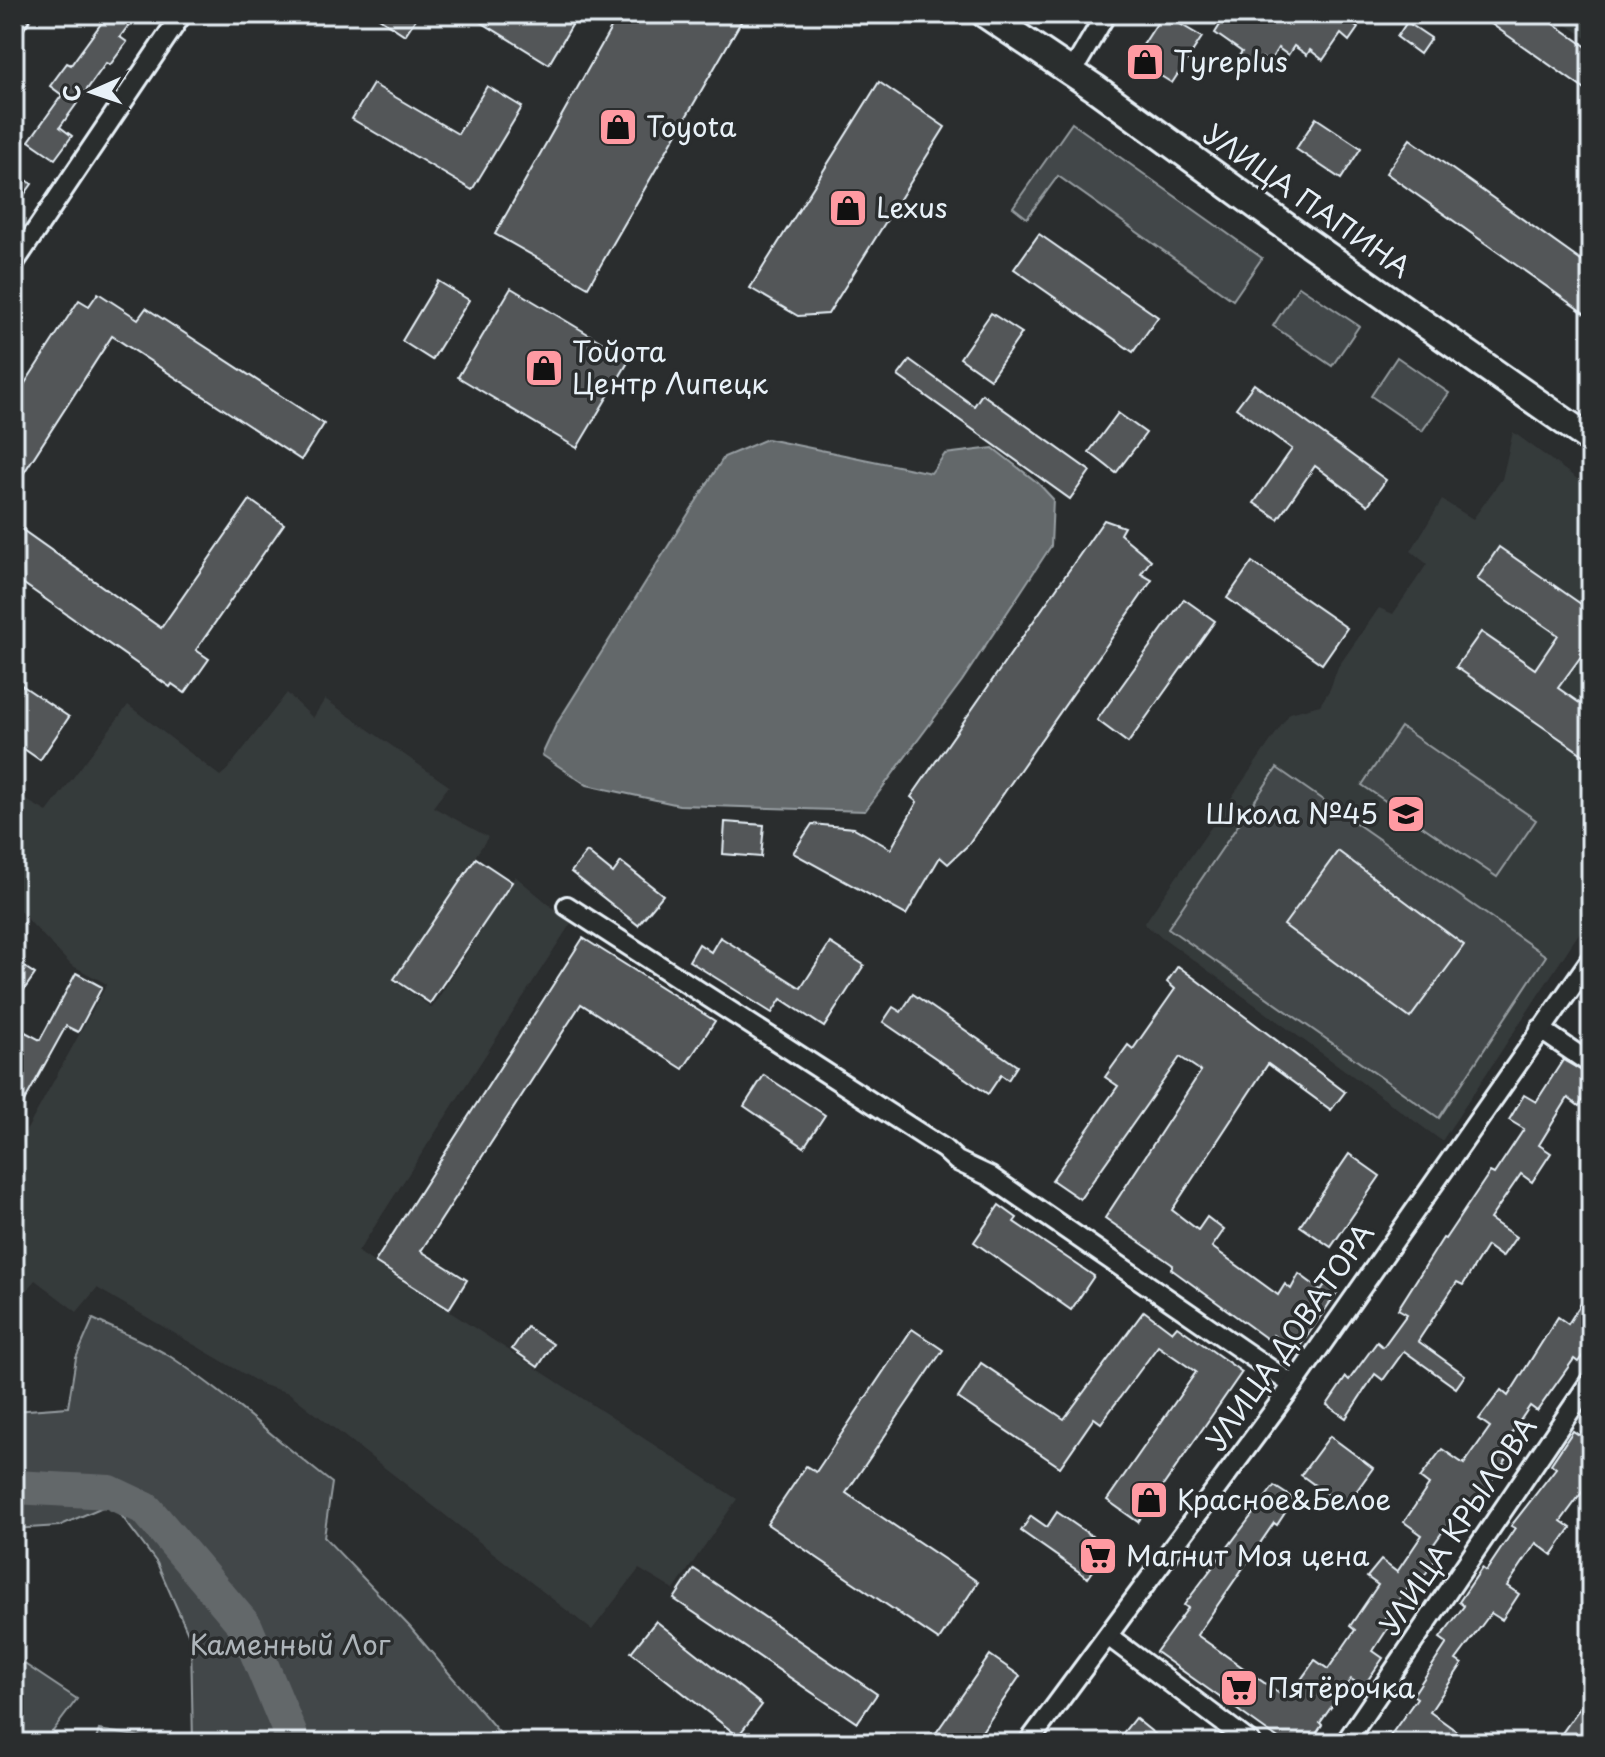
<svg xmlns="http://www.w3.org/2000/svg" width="1605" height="1757" font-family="'Playpen Sans',sans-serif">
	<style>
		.built { fill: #363a3b }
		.green { fill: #424648; stroke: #959ca0; stroke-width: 2 }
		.water { fill: #63686b; stroke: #989fa3; stroke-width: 2 }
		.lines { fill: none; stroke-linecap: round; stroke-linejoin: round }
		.river { stroke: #63686b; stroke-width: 34 }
		.building { fill: #535759; stroke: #e8f1f8; stroke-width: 2 }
		.street-casing { stroke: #e8f1f8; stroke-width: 24 }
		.secondary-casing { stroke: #e8f1f8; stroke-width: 32 }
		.street { stroke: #2a2d2e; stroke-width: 18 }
		.secondary { stroke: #2a2d2e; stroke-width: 26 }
		.labels { text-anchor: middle; stroke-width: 7; stroke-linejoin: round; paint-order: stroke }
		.poi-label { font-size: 28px; fill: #e8f1f8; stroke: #2a2d2e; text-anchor: start }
		.street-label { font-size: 28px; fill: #e8f1f8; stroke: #2a2d2e }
		.park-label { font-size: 28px; fill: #aeb5ba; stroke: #2a2d2e }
	</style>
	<rect width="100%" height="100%" fill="#2a2d2e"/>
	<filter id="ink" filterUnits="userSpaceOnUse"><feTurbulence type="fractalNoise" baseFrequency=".0125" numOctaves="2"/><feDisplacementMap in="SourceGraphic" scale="16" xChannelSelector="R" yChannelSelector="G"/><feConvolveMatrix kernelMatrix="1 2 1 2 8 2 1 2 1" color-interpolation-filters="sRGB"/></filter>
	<g filter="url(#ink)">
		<!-- built -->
		<g class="built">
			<polygon points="1552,14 1591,14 1591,41 1551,14"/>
			<polygon points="1513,432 1591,489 1591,915 1442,1141 1144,924 1290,713 1320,705 1330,689 1338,667 1379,608 1393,614 1427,564 1411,551 1442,500 1473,519 1502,479"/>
			<polygon points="287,693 313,718 325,699 449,786 433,807 488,837 393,980 432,1008 515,876 571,923 358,1252 737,1499 674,1590 639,1569 592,1630 289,1393 263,1385 97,1288 77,1312 35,1280 14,1309 14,1153 107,984 71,965 14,905 14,793 47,812 128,705 220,776 227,770"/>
		</g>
		<!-- green -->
		<g class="green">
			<polygon points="1072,123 1262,258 1233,300 1058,176 1027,218 1013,207"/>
			<polygon points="1299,286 1359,326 1332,366 1273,326"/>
			<polygon points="1397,357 1449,393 1422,431 1371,396"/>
			<polygon points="1401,727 1536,820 1497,877 1362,785"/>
			<polygon points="1277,768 1546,956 1439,1118 1168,928"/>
			<path d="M93,1319C118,1331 147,1342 171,1357C228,1395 278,1441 332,1483L324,1537L410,1627L508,1743H193L191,1640L157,1563L112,1503L59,1526L14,1529V1411L68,1407L76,1358Z"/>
			<polygon points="14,1657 77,1699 44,1743 14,1743"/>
			<polygon points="99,1730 180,1743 95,1743"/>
		</g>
		<!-- water -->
		<polygon class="water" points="767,439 931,473 945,454 993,448 1038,483 1053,499 1051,546 962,681 865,811 679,805 587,785 542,755 556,725 724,457"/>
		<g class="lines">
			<!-- river -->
			<polyline class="river" points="14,1487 110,1492 146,1509 246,1627 294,1743"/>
		</g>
		<!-- building -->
		<g class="building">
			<polygon points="108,14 137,14 120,37 127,42 110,65 106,63 60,127 72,136 55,159 29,141 62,95 50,86 67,63 71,65"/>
			<polygon points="373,14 419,14 405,35"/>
			<polygon points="468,14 555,14 572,25 549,64"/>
			<polygon points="619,14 732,14 742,20 588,287 495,234"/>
			<polygon points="1163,14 1202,37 1172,83 1134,59"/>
			<polygon points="1238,14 1288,14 1300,22 1305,14 1336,14 1358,28 1349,41 1341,34 1323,60 1310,50 1307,55 1294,46 1288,55 1278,48 1269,63 1262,58 1254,70 1237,58 1242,52 1215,33 1225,17 1233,22"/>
			<polygon points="1496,14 1540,14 1591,50 1591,94 1490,23"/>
			<polygon points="1407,22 1431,38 1420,54 1397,37"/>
			<polygon points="879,82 945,127 828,314 798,316 750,288"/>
			<polygon points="373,84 458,134 487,86 522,107 472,190 352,119"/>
			<polygon points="1316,118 1361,148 1341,179 1296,149"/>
			<polygon points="1410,139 1591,268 1591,318 1386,173"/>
			<polygon points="14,171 32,184 14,209"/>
			<polygon points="1039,234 1158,317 1133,352 1014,269"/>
			<polygon points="438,281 469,300 432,360 402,341"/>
			<polygon points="511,288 630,359 577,448 458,377"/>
			<polygon points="98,293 138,319 146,308 324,424 301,460 112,336 14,488 14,400 79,300 89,306"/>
			<polygon points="991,313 1022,333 990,379 960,358"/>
			<polygon points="910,360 974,406 982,394 1090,471 1070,499 898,376"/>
			<polygon points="1254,384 1386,480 1368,505 1315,466 1278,519 1254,503 1292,449 1236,408"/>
			<polygon points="1118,413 1146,433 1116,473 1089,452"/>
			<polygon points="250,500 284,524 196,650 209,659 185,693 172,684 170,687 14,577 14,524 161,628"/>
			<polygon points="1104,520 1124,527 1120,534 1151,560 1141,574 1152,580 967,846 948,864 940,857 906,915 793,853 812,824 854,828 891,849 917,802 911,797"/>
			<polygon points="1499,547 1591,611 1591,661 1582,655 1558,688 1591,711 1591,760 1456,667 1481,632 1535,669 1558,635 1477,579"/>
			<polygon points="1252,562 1347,628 1322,664 1227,598"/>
			<polygon points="1184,599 1215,621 1128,743 1097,720"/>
			<polygon points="14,680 69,717 40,760 14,742"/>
			<polygon points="725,822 764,825 761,857 723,854"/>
			<polygon points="1338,851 1464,945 1410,1018 1284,925"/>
			<polygon points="587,852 613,873 621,862 663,895 638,925 571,872"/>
			<polygon points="476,858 512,882 430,1003 394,979"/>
			<polygon points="720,937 801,988 830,943 864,965 824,1027 781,999 772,1013 689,961 699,944 711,952"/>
			<polygon points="583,938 715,1021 683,1069 581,1004 421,1251 467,1280 449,1309 375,1262"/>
			<polygon points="14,960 35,974 14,1004"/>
			<polygon points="1178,966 1345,1092 1331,1110 1268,1064 1172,1210 1198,1230 1207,1217 1224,1230 1212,1247 1278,1295 1285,1284 1291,1289 1299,1274 1321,1290 1326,1283 1338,1291 1296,1352 1273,1335 1270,1341 1171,1269 1173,1265 1105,1218 1201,1071 1180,1057 1080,1199 1052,1180 1118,1086 1105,1077 1128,1045 1133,1049 1175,989 1167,982"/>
			<polygon points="76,973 102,987 78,1032 66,1026 14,1120 14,1026 40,1040"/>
			<polygon points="913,994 1017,1066 1008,1080 1001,1075 988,1094 883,1022 893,1007 901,1012"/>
			<polygon points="1563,1060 1591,1076 1591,1087 1579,1106 1568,1098 1539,1145 1551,1153 1532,1182 1521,1174 1490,1219 1516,1237 1502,1257 1487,1246 1463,1285 1457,1282 1418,1341 1465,1375 1456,1388 1404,1351 1383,1380 1375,1374 1346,1418 1327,1405 1346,1377 1349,1380 1377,1342 1383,1347 1407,1314 1398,1309 1443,1238 1445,1239 1490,1172 1494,1174 1524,1129 1509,1120 1524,1095 1536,1102"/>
			<polygon points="764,1075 825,1115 804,1147 744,1106"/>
			<polygon points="1349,1154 1380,1176 1331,1247 1300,1226"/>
			<polygon points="999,1205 1017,1218 1014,1222 1094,1276 1071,1310 974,1242"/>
			<polygon points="1591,1288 1591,1344 1578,1362 1574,1359 1537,1411 1530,1406 1505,1443 1514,1449 1468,1513 1460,1507 1429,1551 1437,1557 1418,1585 1413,1581 1385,1618 1392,1622 1373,1651 1383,1658 1363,1687 1351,1679 1320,1723 1322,1725 1310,1743 1284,1743 1156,1652 1188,1608 1184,1605 1274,1486 1294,1499 1277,1525 1274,1523 1197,1635 1287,1699 1315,1660 1328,1669 1355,1630 1350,1626 1378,1585 1367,1577 1381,1560 1397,1572 1422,1535 1404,1522 1429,1485 1420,1478 1442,1449 1464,1464 1490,1427 1479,1419 1501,1390 1508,1396 1558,1317 1568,1324"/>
			<polygon points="1144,1311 1172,1332 1177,1326 1242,1372 1138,1522 1107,1500 1196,1372 1158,1346 1101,1423 1094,1418 1060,1467 958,1398 981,1363 1064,1419"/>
			<polygon points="527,1327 553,1344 538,1367 512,1349"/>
			<polygon points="912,1329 943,1350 846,1493 978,1582 939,1640 767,1524 806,1466 816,1472"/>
			<polygon points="1591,1418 1591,1491 1586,1487 1561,1521 1571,1528 1552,1555 1536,1543 1507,1586 1519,1594 1502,1620 1491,1613 1456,1660 1462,1664 1430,1712 1473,1743 1385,1743 1417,1698 1413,1695 1447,1643 1440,1638 1464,1606 1459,1602 1482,1568 1486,1571 1515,1528 1511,1526 1556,1468 1551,1464 1573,1431 1579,1435"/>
			<polygon points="1330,1436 1373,1468 1345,1507 1301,1475"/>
			<polygon points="1057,1512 1109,1548 1088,1578 1021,1531 1031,1516 1047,1527"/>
			<polygon points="694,1569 877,1694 857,1723 674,1599"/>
			<polygon points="656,1621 762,1705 738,1736 631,1652"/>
			<polygon points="990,1655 1020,1676 974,1743 929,1743"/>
			<polygon points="1591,1692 1591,1737 1587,1743 1555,1743"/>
			<polygon points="1135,1718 1166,1743 1115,1743"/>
		</g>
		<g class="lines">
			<!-- street casing -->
			<g class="street-casing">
				<g id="street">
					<polyline points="14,24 21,14"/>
					<polyline points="1072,72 1106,14"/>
					<polyline points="14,263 182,14"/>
					<polyline points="567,906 944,1149 957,1161 989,1176 1293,1385"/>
					<polyline points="1540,1029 1591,1064"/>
					<polyline points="1108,1636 1251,1743"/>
					<polyline points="1028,1743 1293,1385 1591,959"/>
					<polyline points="1345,1743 1591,1380"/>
				</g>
			</g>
			<!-- secondary casing -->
			<g class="secondary-casing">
				<polyline id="secondary" points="985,14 1095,88 1296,234 1591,440"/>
			</g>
			<!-- street -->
			<use href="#street" class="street"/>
			<!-- secondary -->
			<use href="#secondary" class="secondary"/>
		</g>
	</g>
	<!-- icons -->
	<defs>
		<g id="shop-square" transform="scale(2)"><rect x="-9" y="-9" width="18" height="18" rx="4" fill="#ff9aa2" stroke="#2a2d2e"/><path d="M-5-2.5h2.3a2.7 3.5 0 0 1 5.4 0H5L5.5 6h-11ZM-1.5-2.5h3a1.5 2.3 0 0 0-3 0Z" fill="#111"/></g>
		<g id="school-square" transform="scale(2)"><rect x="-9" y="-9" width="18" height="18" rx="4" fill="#ff9aa2" stroke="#2a2d2e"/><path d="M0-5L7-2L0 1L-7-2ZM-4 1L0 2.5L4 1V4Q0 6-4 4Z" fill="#111"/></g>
		<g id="supermarket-square" transform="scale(2)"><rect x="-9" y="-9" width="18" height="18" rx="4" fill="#ff9aa2" stroke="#2a2d2e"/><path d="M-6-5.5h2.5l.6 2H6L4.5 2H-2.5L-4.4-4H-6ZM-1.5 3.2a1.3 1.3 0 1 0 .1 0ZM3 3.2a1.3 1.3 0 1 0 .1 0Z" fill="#111"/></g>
	</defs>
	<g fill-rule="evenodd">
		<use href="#shop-square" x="1145" y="62"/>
		<use href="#shop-square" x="618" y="127"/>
		<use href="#shop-square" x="848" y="208"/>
		<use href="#shop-square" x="544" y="368"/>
		<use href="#school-square" x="1406" y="814"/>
		<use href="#shop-square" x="1149" y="1500"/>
		<use href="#supermarket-square" x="1098" y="1556"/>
		<use href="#supermarket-square" x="1239" y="1688"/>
	</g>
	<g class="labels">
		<!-- poi labels -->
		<g class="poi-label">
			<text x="1173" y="72">Tyreplus</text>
			<text x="646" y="137">Toyota</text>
			<text x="876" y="218">Lexus</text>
			<text x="572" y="362">Тойота<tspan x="572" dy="32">Центр Липецк</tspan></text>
			<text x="1378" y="824" text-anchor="end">Школа №45</text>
			<text x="1177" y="1510">Красное&amp;Белое</text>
			<text x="1126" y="1566">Магнит Моя цена</text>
			<text x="1267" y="1698">Пятёрочка</text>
		</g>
		<!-- street labels -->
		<g class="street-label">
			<text transform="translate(1307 201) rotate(35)" y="10">УЛИЦА ПАПИНА</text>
			<text transform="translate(1290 1337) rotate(-55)" y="10">УЛИЦА ДОВАТОРА</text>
			<text transform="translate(1458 1526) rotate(-56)" y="10">УЛИЦА КРЫЛОВА</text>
		</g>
		<!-- park labels -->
		<g class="park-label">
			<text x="290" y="1655">Каменный Лог</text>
		</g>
	</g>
	<!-- margin -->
	<rect width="1605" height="1757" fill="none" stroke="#2a2d2e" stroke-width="48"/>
	<rect x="24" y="24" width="1557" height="1709" fill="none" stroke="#e8f1f8" stroke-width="3" filter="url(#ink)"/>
	<!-- north arrow -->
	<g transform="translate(92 92) rotate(267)" stroke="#2a2d2e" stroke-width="6" paint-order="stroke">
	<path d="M0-6L14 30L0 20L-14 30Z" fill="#e8f1f8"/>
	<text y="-12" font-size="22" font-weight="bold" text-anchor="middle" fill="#e8f1f8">С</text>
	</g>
</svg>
